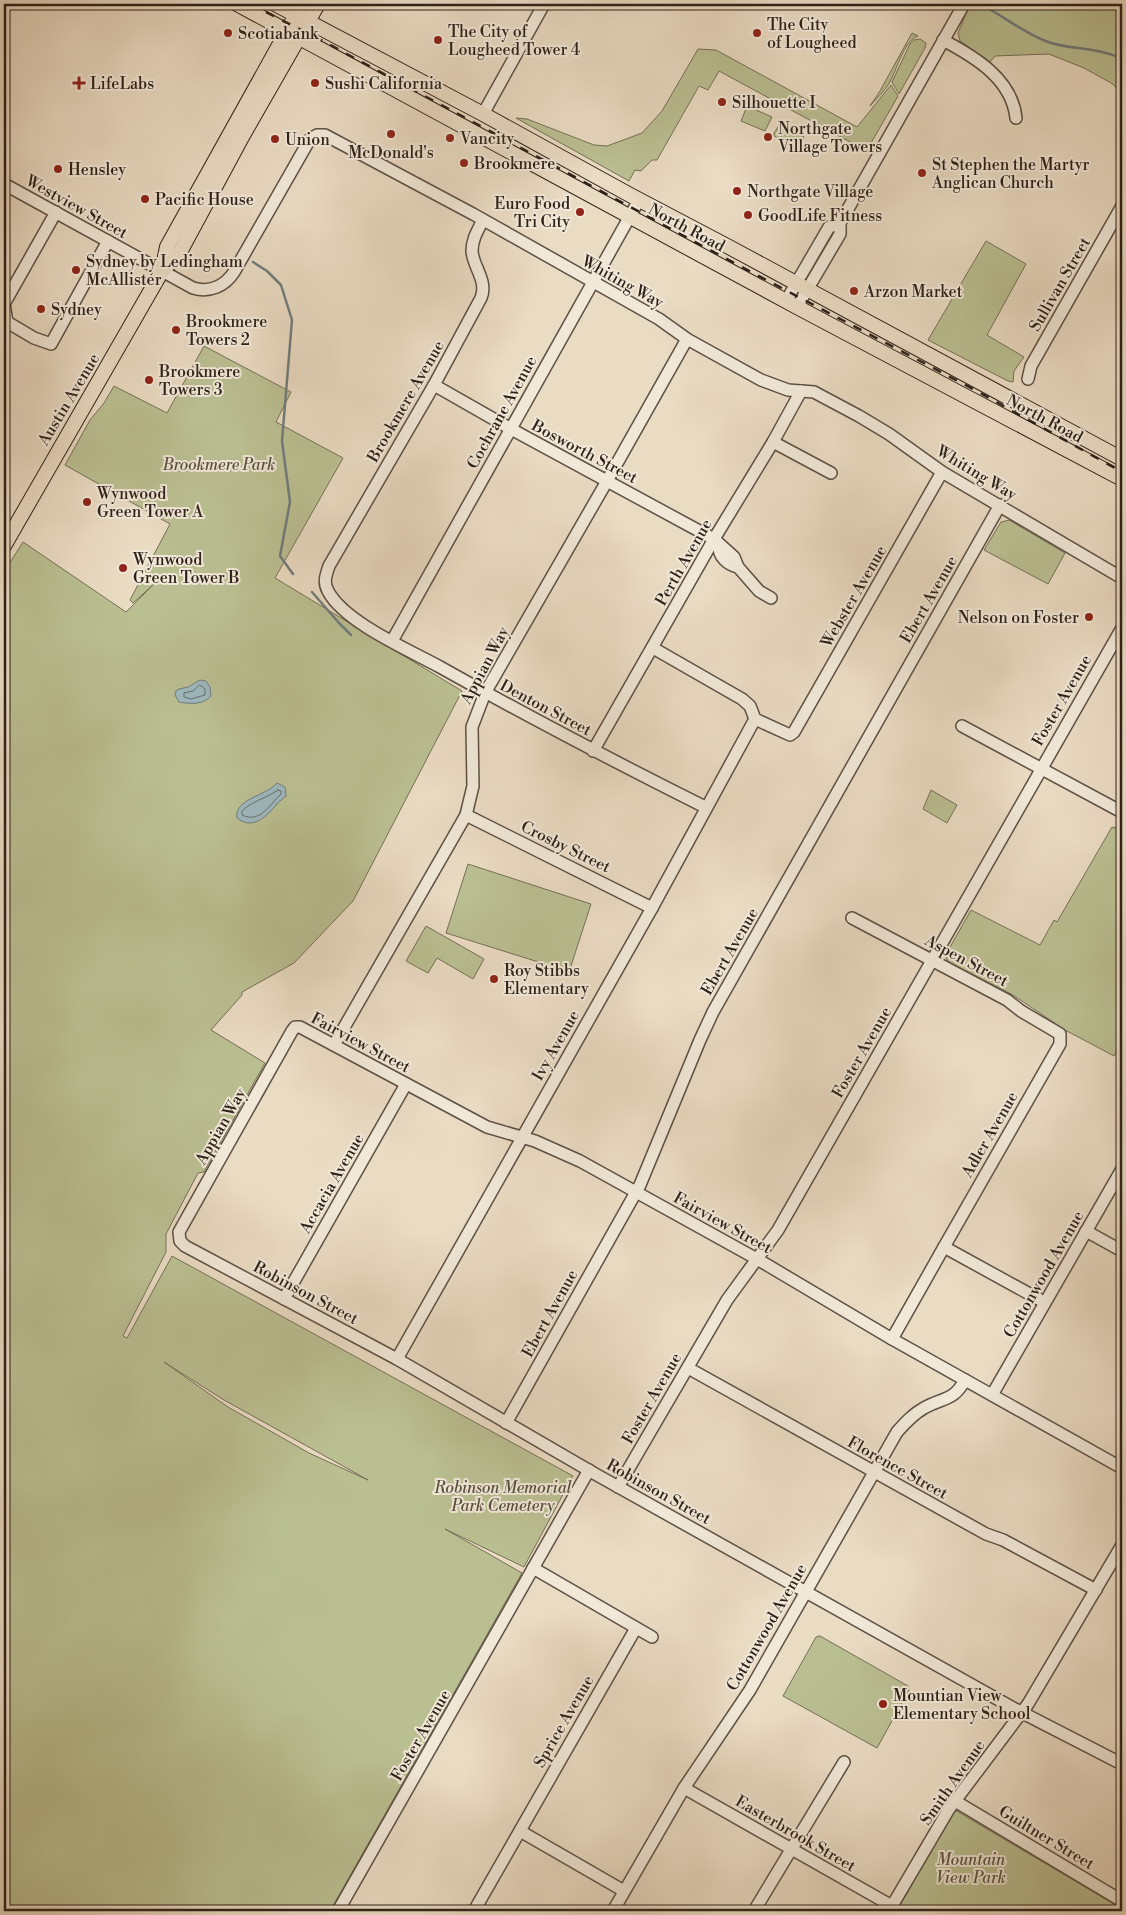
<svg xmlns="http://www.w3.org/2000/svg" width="1126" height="1915" font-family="'Libre Bodoni',serif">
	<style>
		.green { fill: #babf92; stroke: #747056; fill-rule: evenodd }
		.water { fill: #9eb8bf; stroke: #717c7d }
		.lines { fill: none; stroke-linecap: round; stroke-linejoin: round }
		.shore { stroke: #666c6c; stroke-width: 1 }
		.stream { stroke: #717c7d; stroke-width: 2.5 }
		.minor-casing { stroke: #5d5044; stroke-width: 14 }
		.major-casing { stroke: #2e2119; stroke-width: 16 }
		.minor { stroke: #f1e8d8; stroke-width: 11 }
		.major { stroke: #eadbc3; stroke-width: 14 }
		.rail { stroke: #2e2119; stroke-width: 2.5; stroke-dasharray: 9 9; stroke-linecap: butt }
		.poi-dot { fill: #8f2418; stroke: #f1e8d8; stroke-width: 2 }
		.labels { text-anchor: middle; stroke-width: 4; stroke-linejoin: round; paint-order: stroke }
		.poi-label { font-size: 16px; fill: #2e2119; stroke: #f1e8d8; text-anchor: start }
		.street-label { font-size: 16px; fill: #2e2119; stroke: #f1e8d8 }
		.park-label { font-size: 16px; font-style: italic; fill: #58503d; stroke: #f1e8d8 }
	</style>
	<rect width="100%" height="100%" fill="#eadbc3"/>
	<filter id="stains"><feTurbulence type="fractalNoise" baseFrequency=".004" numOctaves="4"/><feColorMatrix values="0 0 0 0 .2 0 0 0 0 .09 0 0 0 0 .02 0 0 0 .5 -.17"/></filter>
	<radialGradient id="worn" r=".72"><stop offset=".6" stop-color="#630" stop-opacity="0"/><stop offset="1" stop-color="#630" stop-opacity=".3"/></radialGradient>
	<!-- green -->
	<g class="green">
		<polygon points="970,4 1122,4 1122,95 1113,84 1084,68 1049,54 995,56 990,62 960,41 958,33"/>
		<path d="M912,33L918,36C904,41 897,69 890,82C885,91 877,98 870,106L880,91Z"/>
		<polygon points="920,39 926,43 925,48 899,94 892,82 910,44 914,40"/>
		<polygon points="698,49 716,50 857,127 891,85 898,96 871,143 865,150 719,71 708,90 699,86 657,160 652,160 641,171 635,170 629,181 516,118 527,119 594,145 607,146 642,133 662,111"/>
		<polygon points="747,106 772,117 765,131 741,121"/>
		<polygon points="781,122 804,137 795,150 773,135"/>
		<polygon points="986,241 1026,264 987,335 1024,357 1014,371 1013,382 1008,381 928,340"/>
		<path d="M204,346L291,392L276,422L343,458L275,578L462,691L353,901L294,963L242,992V995L211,1030L265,1063L204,1172L198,1173L166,1234V1252L123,1336L127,1338L172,1256L573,1476L524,1567L445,1529L522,1573L330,1911H4V572L23,542L126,612L154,584L133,603L130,600L170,524L65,465L90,420L104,403L114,386L167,413ZM164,1362L224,1400L368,1480L309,1453L228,1407Z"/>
		<polygon points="1009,520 1065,553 1048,584 984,550 1001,522"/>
		<polygon points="931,790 957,805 947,823 923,809"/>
		<polygon points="1120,821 1122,822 1122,1042 1114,1056 1067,1031 1064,1032 1059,1026 1013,995 948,962 944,953 946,949 950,947 971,910 1040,945 1054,920 1057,922 1112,827 1115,828"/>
		<polygon points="468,864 591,904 570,969 564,970 446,933"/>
		<polygon points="426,926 484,959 473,979 437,958 428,973 406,961"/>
		<polygon points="820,1636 908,1686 909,1690 877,1748 783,1696 816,1637"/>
		<polygon points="955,1810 1122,1909 1122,1911 906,1911 899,1907"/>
	</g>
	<!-- water -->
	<g class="water">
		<path d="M200,680L206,681L210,687L211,696C203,705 190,704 179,702L175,695L176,691L179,689L188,687Z"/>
		<path d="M277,783L285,787L286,796C283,799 279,801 277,804C267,816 253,831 237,818C234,799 266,796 277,783Z"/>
	</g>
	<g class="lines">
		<!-- shore -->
		<g class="shore">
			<polygon points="200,685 205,689 205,695 191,699 184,697 184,693 193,691"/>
			<path d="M278,790L281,791V794C270,804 260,824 242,815V811C252,801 267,798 278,790Z"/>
		</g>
		<!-- stream -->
		<g class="stream">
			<path d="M980,4C1004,16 1023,33 1048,42C1071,50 1097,47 1120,58"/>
			<polyline points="253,262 267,271 281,285 292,320 282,441 290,502 280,556 293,574"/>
			<polyline points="312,592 339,623 351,635"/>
		</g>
		<!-- minor casing -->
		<g class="minor-casing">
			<g id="minor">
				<path d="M943,40C975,57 1012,79 1016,118"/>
				<polyline points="483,114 544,4"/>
				<path d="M4,184L193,288C210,293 225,286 234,272L310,139L317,135H325L473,214L659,319L687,339L761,380L788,390L814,392L859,416L889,434L942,472L1122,578"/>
				<polyline points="56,212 4,304 7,322 34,338 51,344 108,241"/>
				<path d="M483,220C478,230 472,239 472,251C473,267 488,281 481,298L434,385L329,566C326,575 323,582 328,591C344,622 409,650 440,667C527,716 615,762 705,807"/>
				<polyline points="786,301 829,227 840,223"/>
				<polyline points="797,307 840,234 840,223 964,4"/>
				<polyline points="1028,379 1031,366 1122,206"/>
				<polyline points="434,385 511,429 714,539 734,557 738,567 759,591 771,598"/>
				<polyline points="773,442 831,473"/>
				<path d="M719,545C718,557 728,565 738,567"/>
				<polyline points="392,641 639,200"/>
				<polyline points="653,648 742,699 750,706 755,719 790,735 794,732 942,472"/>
				<polyline points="962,726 1120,811"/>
				<polyline points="593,751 714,539 773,442 801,391"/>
				<polyline points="466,815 652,908"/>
				<polyline points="852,918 1007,1000 1021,1011 1060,1034 1060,1044 944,1247 1044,1302"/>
				<polyline points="334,1045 466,815 473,786 472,727 485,693 607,481 687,339"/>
				<polyline points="1086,1231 1122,1251"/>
				<polyline points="284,1299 406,1084"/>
				<polyline points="892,1339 944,1247"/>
				<polyline points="397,1359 652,908 755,719"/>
				<polyline points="688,1368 986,1534 1003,1540 1096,1590"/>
				<polyline points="992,1395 1122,1169"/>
				<polyline points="506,1423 640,1185 700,1040 713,1012 1000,505"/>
				<polyline points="1122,1468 892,1339 757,1259 580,1161 535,1141 487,1127 300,1027 295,1027 292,1031 179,1232 180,1241 185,1246 397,1359 597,1475 1015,1709 1122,1764"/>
				<polyline points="618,1487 727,1300 778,1230 1122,628"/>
				<polyline points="533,1568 652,1637"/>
				<polyline points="684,1788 892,1906"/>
				<polyline points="955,1801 1122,1901"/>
				<polyline points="520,1831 624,1891"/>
				<polyline points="338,1911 589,1470"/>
				<polyline points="474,1911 636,1628"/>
				<path d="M613,1911L684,1788L750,1690L897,1432C905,1423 913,1414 924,1408C943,1397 953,1402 965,1380"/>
				<polyline points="754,1911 844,1762"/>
				<polyline points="889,1911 949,1809 1028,1704 1122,1545"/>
			</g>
		</g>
		<!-- major casing -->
		<g class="major-casing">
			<g id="major">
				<polyline points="237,4 797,307 1122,479"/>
				<polyline points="275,4 483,114 630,195 729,247 1122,459"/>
				<polyline points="162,271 179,254 242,137 318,4"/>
				<polyline points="4,546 162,271 167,247 302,4"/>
			</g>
		</g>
		<!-- minor -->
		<use href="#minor" class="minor"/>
		<!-- major -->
		<use href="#major" class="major"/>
		<!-- rail -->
		<polyline class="rail" points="250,4 321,40 736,264 975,390 1122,472"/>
	</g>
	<!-- markers -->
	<g class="poi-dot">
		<circle cx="228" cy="33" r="5"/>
		<circle cx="757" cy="33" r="5"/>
		<circle cx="438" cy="40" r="5"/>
		<path d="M76.5 75.5h5v5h5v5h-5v5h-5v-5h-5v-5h5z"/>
		<circle cx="315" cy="83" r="5"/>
		<circle cx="722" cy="102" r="5"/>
		<circle cx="391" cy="134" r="5"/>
		<circle cx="768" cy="137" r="5"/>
		<circle cx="450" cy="138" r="5"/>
		<circle cx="275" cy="139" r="5"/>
		<circle cx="464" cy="163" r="5"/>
		<circle cx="58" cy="169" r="5"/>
		<circle cx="922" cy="173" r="5"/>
		<circle cx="737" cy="191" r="5"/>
		<circle cx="145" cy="199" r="5"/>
		<circle cx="580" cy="212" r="5"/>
		<circle cx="748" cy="215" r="5"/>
		<circle cx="76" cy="270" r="5"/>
		<circle cx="854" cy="291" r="5"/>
		<circle cx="41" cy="309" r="5"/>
		<circle cx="176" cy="330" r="5"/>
		<circle cx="149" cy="380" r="5"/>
		<circle cx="87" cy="502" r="5"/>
		<circle cx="123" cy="568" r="5"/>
		<circle cx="1089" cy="617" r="5"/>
		<circle cx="494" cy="979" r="5"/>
		<circle cx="883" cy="1704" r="5"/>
	</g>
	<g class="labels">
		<!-- poi labels -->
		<g class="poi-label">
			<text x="767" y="30">The City<tspan x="767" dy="18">of Lougheed</tspan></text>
			<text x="448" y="37">The City of<tspan x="448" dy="18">Lougheed Tower 4</tspan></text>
			<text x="238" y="39">Scotiabank</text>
			<text x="90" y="89">LifeLabs</text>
			<text x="325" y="89">Sushi California</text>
			<text x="732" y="108">Silhouette I</text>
			<text x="778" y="134">Northgate<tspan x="778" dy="18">Village Towers</tspan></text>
			<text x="460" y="144">Vancity</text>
			<text x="285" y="145">Union</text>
			<text x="391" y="158" text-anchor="middle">McDonald's</text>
			<text x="474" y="169">Brookmere</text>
			<text x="932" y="170">St Stephen the Martyr<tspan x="932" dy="18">Anglican Church</tspan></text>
			<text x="68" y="175">Hensley</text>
			<text x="747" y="197">Northgate Village</text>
			<text x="155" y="205">Pacific House</text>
			<text x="570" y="209" text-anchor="end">Euro Food<tspan x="570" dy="18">Tri City</tspan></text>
			<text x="758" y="221">GoodLife Fitness</text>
			<text x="86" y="267">Sydney by Ledingham<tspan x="86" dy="18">McAllister</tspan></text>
			<text x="864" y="297">Arzon Market</text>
			<text x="51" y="315">Sydney</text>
			<text x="186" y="327">Brookmere<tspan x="186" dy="18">Towers 2</tspan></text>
			<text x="159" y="377">Brookmere<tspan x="159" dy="18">Towers 3</tspan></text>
			<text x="97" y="499">Wynwood<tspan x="97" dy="18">Green Tower A</tspan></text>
			<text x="133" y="565">Wynwood<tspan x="133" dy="18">Green Tower B</tspan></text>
			<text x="1079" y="623" text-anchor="end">Nelson on Foster</text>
			<text x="504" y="976">Roy Stibbs<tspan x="504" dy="18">Elementary</tspan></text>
			<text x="893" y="1701">Mountian View<tspan x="893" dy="18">Elementary School</tspan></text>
		</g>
		<!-- street labels -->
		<g class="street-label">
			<text transform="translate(77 206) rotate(29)" y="6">Westview Street</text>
			<text transform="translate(687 227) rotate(28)" y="6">North Road</text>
			<text transform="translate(623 281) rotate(29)" y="6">Whiting Way</text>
			<text transform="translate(1059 284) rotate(-60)" y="6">Sullivan Street</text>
			<text transform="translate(68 399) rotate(-59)" y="6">Austin Avenue</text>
			<text transform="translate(405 401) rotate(-60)" y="6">Brookmere Avenue</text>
			<text transform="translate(501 412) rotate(-61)" y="6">Cochrane Avenue</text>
			<text transform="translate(1045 418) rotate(28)" y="6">North Road</text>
			<text transform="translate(585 451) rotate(28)" y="6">Bosworth Street</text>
			<text transform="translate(977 472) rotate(31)" y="6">Whiting Way</text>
			<text transform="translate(683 562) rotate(-60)" y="6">Perth Avenue</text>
			<text transform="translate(853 596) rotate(-60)" y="6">Webster Avenue</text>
			<text transform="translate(928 599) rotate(-60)" y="6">Ebert Avenue</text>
			<text transform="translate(484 665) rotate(-62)" y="6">Appian Way</text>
			<text transform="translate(1061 700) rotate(-60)" y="6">Foster Avenue</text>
			<text transform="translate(546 707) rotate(28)" y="6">Denton Street</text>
			<text transform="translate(566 846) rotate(26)" y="6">Crosby Street</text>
			<text transform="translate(729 951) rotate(-60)" y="6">Ebert Avenue</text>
			<text transform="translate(967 960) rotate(28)" y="6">Aspen Street</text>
			<text transform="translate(361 1042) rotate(28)" y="6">Fairview Street</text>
			<text transform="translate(555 1045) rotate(-60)" y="6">Ivy Avenue</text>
			<text transform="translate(861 1052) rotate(-60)" y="6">Foster Avenue</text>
			<text transform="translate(220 1126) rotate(-60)" y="6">Appian Way</text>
			<text transform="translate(989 1134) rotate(-60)" y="6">Adler Avenue</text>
			<text transform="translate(331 1183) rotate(-60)" y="6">Accacia Avenue</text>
			<text transform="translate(723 1222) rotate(29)" y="6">Fairview Street</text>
			<text transform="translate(1043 1274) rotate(-60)" y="6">Cottonwood Avenue</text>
			<text transform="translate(306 1292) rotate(28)" y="6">Robinson Street</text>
			<text transform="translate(549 1313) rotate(-61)" y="6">Ebert Avenue</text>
			<text transform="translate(651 1398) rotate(-60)" y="6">Foster Avenue</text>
			<text transform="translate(898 1467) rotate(29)" y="6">Florence Street</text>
			<text transform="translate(659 1491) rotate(29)" y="6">Robinson Street</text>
			<text transform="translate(766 1627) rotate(-60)" y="6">Cottonwood Avenue</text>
			<text transform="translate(563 1721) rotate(-60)" y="6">Sprice Avenue</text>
			<text transform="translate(420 1735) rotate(-60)" y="6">Foster Avenue</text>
			<text transform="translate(952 1782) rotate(-55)" y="6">Smith Avenue</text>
			<text transform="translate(796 1833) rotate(30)" y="6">Easterbrook Street</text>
			<text transform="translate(1047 1837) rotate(31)" y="6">Guiltner Street</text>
		</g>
		<!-- park labels -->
		<g class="park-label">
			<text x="219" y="470">Brookmere Park</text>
			<text x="503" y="1493">Robinson Memorial<tspan x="503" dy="18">Park Cemetery</tspan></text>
			<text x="971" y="1865">Mountain<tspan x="971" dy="18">View Park</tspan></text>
		</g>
	</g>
	<!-- margin -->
	<rect width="1126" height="1915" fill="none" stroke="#eadbc3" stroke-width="20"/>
	<rect x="5" y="5" width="1116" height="1905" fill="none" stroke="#2e2119" stroke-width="2.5"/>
	<rect x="10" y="10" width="1106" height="1895" fill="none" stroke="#2e2119"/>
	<rect width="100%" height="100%" filter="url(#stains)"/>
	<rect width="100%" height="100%" fill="url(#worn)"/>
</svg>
